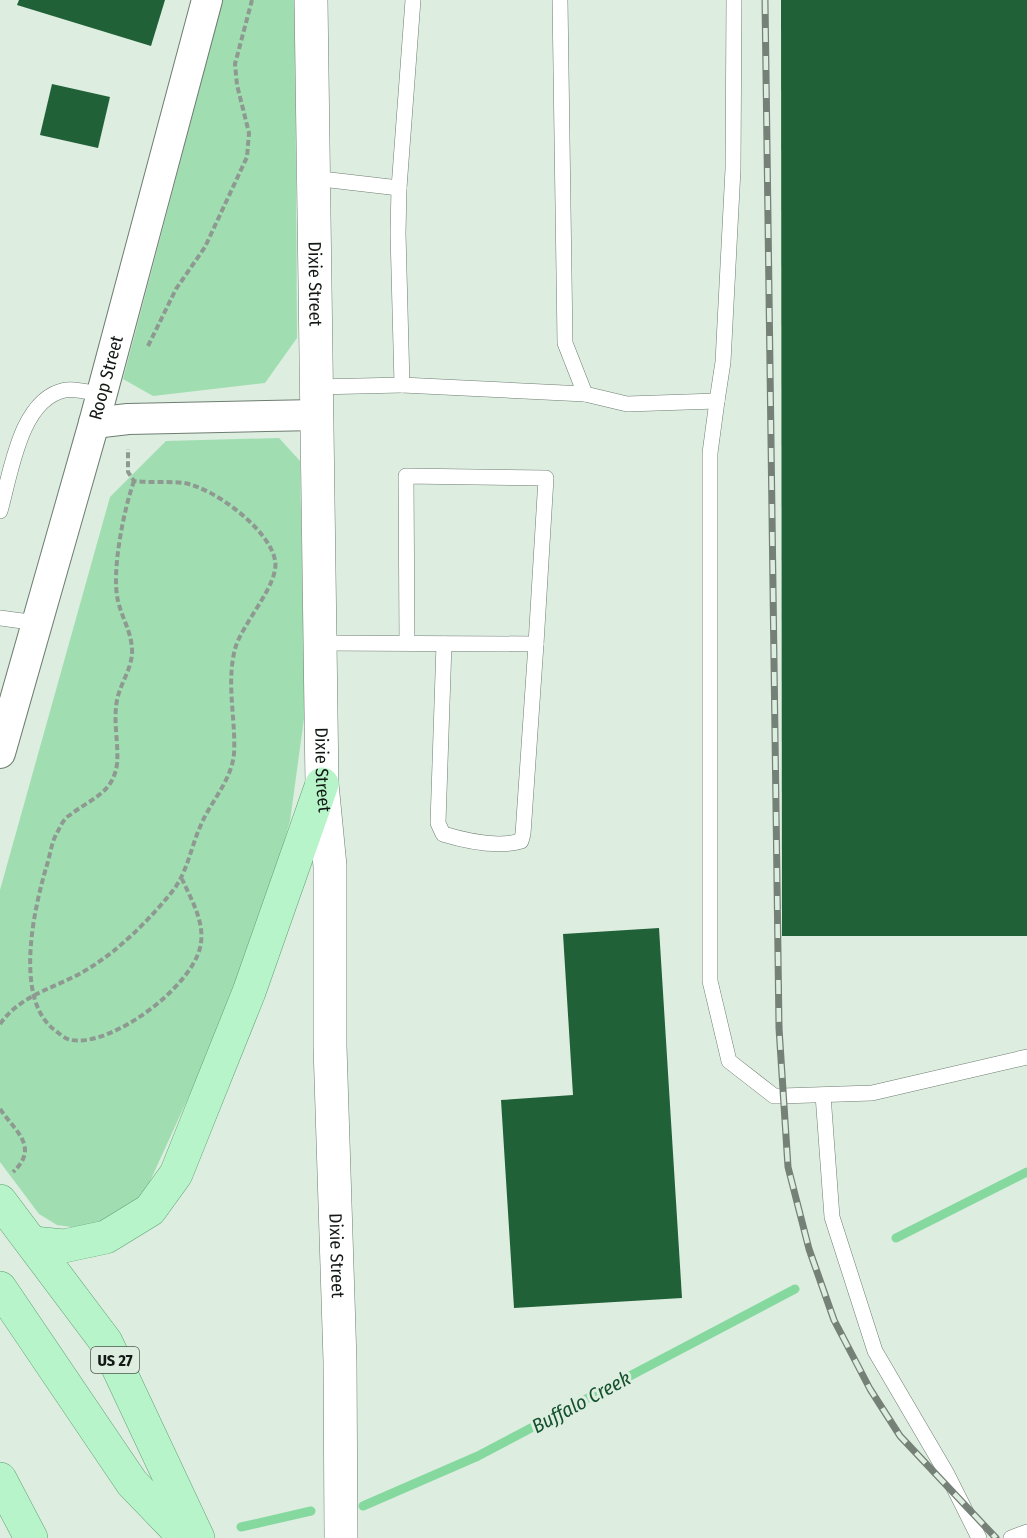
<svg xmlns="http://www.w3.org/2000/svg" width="1027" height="1538" font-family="'Fira Sans Condensed',sans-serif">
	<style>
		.green { fill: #a0deb1 }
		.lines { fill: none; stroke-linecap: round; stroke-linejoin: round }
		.stream { stroke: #85d99e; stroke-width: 9 }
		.building { fill: #206138 }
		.service-casing { stroke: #6e7d71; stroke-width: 16 }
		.minor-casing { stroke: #6e7d71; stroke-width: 32 }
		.tertiary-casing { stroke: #6e7d71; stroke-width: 34 }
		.primary-casing { stroke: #5fa273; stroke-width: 34 }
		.path { stroke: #8e9a91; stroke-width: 4; stroke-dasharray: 6 3; stroke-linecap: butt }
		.service { stroke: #fff; stroke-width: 15 }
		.minor { stroke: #fff; stroke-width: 30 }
		.tertiary { stroke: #fff; stroke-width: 33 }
		.primary { stroke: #b8f4ca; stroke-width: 33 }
		.rail-casing { stroke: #758077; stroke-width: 7 }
		.rail { stroke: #ddede0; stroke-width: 4.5; stroke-dasharray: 14; stroke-linecap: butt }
		.labels { text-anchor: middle; stroke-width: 6; stroke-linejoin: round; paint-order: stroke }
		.shield { fill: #ddede0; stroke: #4f5850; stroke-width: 1.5 }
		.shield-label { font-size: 16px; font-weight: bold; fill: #121813 }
		.street-label { font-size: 18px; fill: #121813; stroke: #ddede0 }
		.water-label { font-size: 20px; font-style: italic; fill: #12512c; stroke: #ddede0 }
	</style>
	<rect width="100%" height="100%" fill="#ddede0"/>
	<!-- green -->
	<g class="green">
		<polygon points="223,0 295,0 297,338 265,383 153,396 123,379"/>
		<polygon points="279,438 300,461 305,711 290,821 247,969 141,1201 86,1229 57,1225 39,1214 0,1162 0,890 110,497 166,441"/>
	</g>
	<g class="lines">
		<!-- stream -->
		<g class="stream">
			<polyline points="896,1238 1027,1172"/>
			<polyline points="363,1506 478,1456 795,1289"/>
			<polyline points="241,1527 311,1511"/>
		</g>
	</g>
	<!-- building -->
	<g class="building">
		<polygon points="19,0 165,0 151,46 17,5"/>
		<polygon points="781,0 1027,0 1027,936 782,936"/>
		<polygon points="52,84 110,97 98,148 40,135"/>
		<polygon points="659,928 682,1298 514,1308 501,1100 573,1095 563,934"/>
	</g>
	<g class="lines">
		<!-- service casing -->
		<g class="service-casing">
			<g id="service">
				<polyline points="560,0 565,343 585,394 627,404 717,401 723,362 733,169 734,0"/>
				<polyline points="313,178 399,188 413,0"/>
				<polyline points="399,188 398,233 402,385 585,394"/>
				<polyline points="317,387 402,385"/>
				<polyline points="717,401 710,453 710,981 729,1061 774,1096 782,1096 872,1093 1027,1057"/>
				<path d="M0,511C11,473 20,399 65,390C76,388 91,393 102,395"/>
				<polyline points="0,618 37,623"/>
				<polyline points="320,643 536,644 546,478 406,476 407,643"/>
				<path d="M444,644L438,823L443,834C466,841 497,848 521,841L523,834L536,644"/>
				<polyline points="823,1095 832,1217 875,1351 947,1474 979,1538"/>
				<polyline points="1011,1538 1027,1532"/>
			</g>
		</g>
		<!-- minor casing -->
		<g class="minor-casing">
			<g id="minor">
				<polyline points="94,423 128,419 317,415"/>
				<path id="s1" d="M0,753L94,423L207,0"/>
			</g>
		</g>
		<!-- tertiary casing -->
		<g class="tertiary-casing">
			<g id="tertiary">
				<path id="s2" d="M311,0L322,784L330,866V1046L340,1361L341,1538"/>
			</g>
		</g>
		<!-- primary casing -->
		<g class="primary-casing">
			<g id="primary">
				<polyline points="0,1201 106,1342 198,1538"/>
				<polyline points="33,1243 64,1246 106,1237 150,1210 176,1174 249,992 322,784"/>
				<polyline points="0,1288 132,1483 185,1538"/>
				<polyline points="0,1479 31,1538"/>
			</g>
		</g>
		<!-- path -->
		<g class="path">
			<polyline points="148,346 176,289 205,247 247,157 249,133 237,85 235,64 252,0"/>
			<path d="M134,481C124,509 111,571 118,601C122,618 131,631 132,649C133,666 122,681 118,696C112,718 119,742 117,764C113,794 90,799 70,815C64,818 60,827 57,833C51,843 50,857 46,868C34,909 13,1001 56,1031C60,1034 65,1039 71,1040C112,1047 190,988 200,948C206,924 192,901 182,879"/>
			<path d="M0,1024C23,992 59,988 91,967C120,949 149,920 171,893C187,874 190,850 200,827C210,802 231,782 234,754C236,719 226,684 235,649C242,623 280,584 275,560C269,529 214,488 184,483C168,481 151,483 134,481L128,472V449"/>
			<path d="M0,1109C15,1131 40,1147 13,1172"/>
		</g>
		<!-- service -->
		<use href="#service" class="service"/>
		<!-- minor -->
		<use href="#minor" class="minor"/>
		<!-- tertiary -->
		<use href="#tertiary" class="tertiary"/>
		<!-- primary -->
		<use href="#primary" class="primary"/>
		<!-- rail casing -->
		<g class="rail-casing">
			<polyline id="rail" points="765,0 779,1028 788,1167 809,1249 834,1320 870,1389 900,1436 996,1538"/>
		</g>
		<!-- rail -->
		<use href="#rail" class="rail"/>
	</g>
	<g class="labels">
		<!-- shield labels -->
		<rect class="shield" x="91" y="1347" width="48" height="26" rx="4.5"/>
		<g class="shield-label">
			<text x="115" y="1366">US 27</text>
		</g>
		<!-- street labels -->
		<g class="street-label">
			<text dy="6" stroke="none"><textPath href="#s2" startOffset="284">Dixie Street</textPath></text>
			<text dy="6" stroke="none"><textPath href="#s1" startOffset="390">Roop Street</textPath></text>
			<text dy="6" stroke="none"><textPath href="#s2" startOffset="770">Dixie Street</textPath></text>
			<text dy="6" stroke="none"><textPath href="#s2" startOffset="1256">Dixie Street</textPath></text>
		</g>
		<!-- water labels -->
		<g class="water-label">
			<text transform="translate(581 1402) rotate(-28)" y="7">Buffalo Creek</text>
		</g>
	</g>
</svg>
